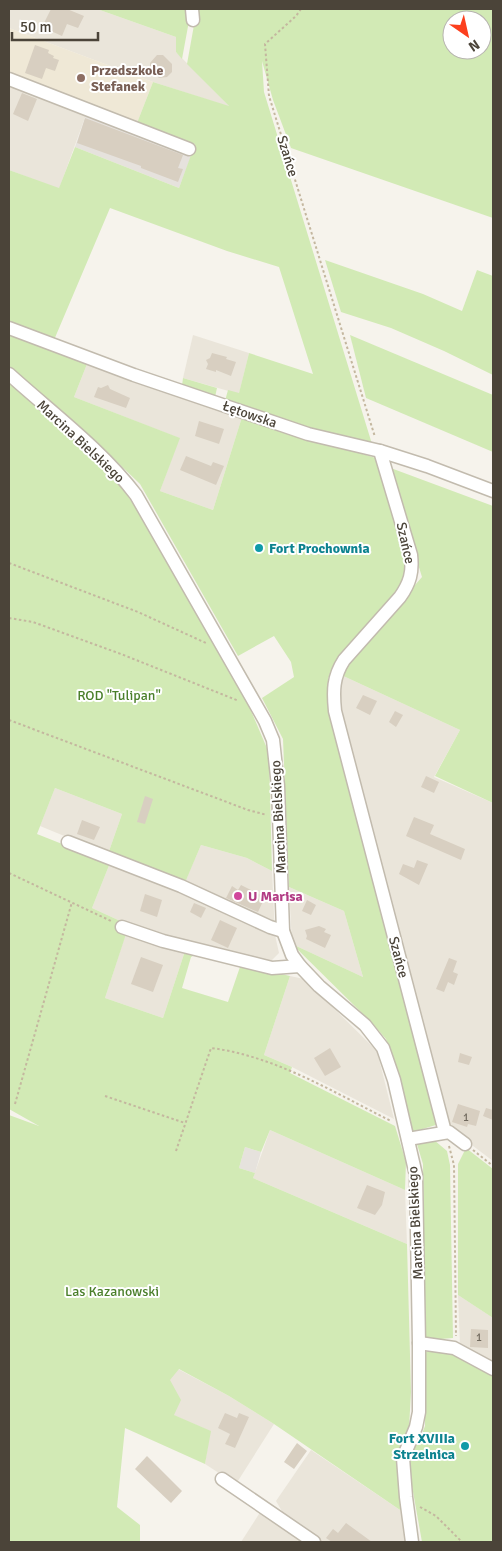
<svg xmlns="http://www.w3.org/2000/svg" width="502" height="1551" font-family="Signika,sans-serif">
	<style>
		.residential { fill: #eae5da }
		.industrial { fill: #e6e2dd }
		.education { fill: #efe8d6 }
		.green { fill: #d2eab5; fill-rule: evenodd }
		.building { fill: #d8cfc1 }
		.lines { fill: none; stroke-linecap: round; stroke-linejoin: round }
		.minor-casing { stroke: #c2bbae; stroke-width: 15 }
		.path { stroke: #c4b79f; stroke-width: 2; stroke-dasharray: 2.5 2.5; stroke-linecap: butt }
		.minor { stroke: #fff; stroke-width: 12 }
		.education-dot { fill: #8d6e63; stroke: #fff; stroke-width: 2 }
		.culture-dot { fill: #0f9aa8; stroke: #fff; stroke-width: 2 }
		.hotel-dot { fill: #d1479c; stroke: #fff; stroke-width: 2 }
		.labels { text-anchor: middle; stroke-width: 4; stroke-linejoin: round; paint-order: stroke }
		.number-label { font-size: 11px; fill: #6e675b }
		.education-label { font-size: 14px; font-weight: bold; fill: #785e54; stroke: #fff; text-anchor: start }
		.street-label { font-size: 14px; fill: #4b4439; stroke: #fff }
		.culture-label { font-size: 14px; font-weight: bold; fill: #0d838f; stroke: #fff; text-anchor: start }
		.park-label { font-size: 14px; fill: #4a7f2a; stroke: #fff }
		.hotel-label { font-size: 14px; font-weight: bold; fill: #b23c85; stroke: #fff; text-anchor: start }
	</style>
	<rect width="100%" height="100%" fill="#f6f3ec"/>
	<!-- residential -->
	<g class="residential">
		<polygon points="9,9 97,9 176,37 176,52 230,107 153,82 9,28"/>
		<polygon points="9,82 87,112 59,189 9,170"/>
		<polygon points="193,335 249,353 239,394 183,378"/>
		<polygon points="87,364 242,417 213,510 160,491 179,438 74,397"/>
		<polygon points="339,674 460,730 434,777 493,803 493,1161 448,1127 338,711"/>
		<polygon points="55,788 122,814 108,854 40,826"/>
		<polygon points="201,845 247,858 272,871 275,935 279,953 269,963 196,946 129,925 92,908 110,863 181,891"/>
		<polygon points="289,887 344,911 363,977 292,944"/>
		<polygon points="126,933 185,951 163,1018 105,998"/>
		<polygon points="290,976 304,979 377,1051 394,1119 292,1067 264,1055"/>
		<polygon points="270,1130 405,1190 407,1244 253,1178"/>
		<polygon points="458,1295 493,1318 493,1364 460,1345"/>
		<polygon points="178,1369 229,1396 274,1424 236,1484 205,1464 210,1431 173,1415 169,1380"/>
		<polygon points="311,1450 403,1512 406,1542 321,1542 286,1518 276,1501"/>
		<polygon points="261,1511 304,1542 241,1542"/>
	</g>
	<!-- industrial -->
	<g class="industrial">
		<polygon points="87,112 193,151 179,188 75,147"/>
		<polygon points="245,1147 261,1152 255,1173 239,1168"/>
	</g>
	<!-- education -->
	<polygon class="education" points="9,28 153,82 137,123 9,75"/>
	<!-- green -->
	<g class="green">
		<polygon points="97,9 188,9 189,21 182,59 176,52 176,37"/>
		<path d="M193,9H493V218L291,148L273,100L262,61L264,92L372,444L332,436L225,401L228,390L239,393L249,353L313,374L279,267L227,251L110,208L54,340L9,321V170L59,188L75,147L179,188L195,144L137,123L153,82L229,106L187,64L194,25ZM452,20H482V50H452Z"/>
		<polygon points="325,260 423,294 462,311 477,270 493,276 493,375 444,351 391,328 341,312"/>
		<polygon points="9,334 87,364 74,397 180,438 160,491 213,510 242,417 379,459 409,568 402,587 333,666 328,679 327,703 439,1124 413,1132 386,1039 372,1023 292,944 363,977 344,911 289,887 283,739 262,698 294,677 291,662 274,636 238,656 140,484 85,431 42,400 9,368"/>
		<polygon points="350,335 493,395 493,452 366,398"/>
		<polygon points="183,378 217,388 215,397 182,386"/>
		<polygon points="9,382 84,448 121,486 142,517 237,678 269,753 272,871 247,858 201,845 184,885 108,854 122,814 55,788 37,834 110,863 92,908 129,925 105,998 163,1018 185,951 197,954 191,957 182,988 228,1002 241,964 290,976 264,1055 292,1067 290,1073 395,1126 406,1162 405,1190 270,1130 261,1152 245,1147 239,1168 255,1173 253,1178 407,1244 411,1392 409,1428 400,1444 403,1480 403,1512 274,1424 229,1396 179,1369 170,1380 181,1400 174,1415 211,1431 205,1464 125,1428 117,1507 140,1525 140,1542 9,1542 9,1115 39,1126 9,1109"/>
		<polygon points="388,467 493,506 493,803 435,776 460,730 339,674 340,671 422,577"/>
		<polygon points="434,1140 447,1151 450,1165 453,1338 429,1340 425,1338 423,1164 417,1144"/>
		<polygon points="466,1148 493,1169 493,1318 458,1295 458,1164"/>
		<polygon points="449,1349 493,1373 493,1542 422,1542 407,1458 420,1439 425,1426 425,1353 430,1350"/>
	</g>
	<!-- building -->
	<g class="building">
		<polygon points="51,9 67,9 84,16 78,28 67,24 62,36 42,27"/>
		<polygon points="35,45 49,50 48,53 54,56 53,58 59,60 55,71 46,68 42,79 25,73"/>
		<polygon points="157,55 163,55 172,64 172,72 167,77 159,78 150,69 150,63"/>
		<polygon points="22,93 37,99 28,121 13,114"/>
		<polygon points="85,118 183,155 178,168 183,169 178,182 141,168 141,166 77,143"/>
		<polygon points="212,353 227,357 226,359 236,362 231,376 216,370 216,372 206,369 208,364 206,360 210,358"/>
		<polygon points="108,385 110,389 130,398 126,408 94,397 98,387 101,388"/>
		<polygon points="199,421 224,429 219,444 195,436"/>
		<polygon points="186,456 211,466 213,462 224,466 216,485 180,470"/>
		<polygon points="363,695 377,701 370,715 356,708"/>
		<polygon points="395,711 403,715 396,727 389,722"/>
		<polygon points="426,776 439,782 434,793 421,787"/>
		<polygon points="145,796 153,799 145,824 137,822"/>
		<polygon points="414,817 434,825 430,834 465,849 461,860 406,836"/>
		<polygon points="82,820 100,827 94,840 77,834"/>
		<polygon points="417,860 428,864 419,885 399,874 403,864 414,868"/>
		<polygon points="241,885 265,897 258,912 226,898 232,886 238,890"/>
		<polygon points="145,894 162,900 157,917 140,911"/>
		<polygon points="307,900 316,905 311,915 302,911"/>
		<polygon points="194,903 206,908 201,918 190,912"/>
		<polygon points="220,920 237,928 228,948 211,940"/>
		<polygon points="319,926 326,929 324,932 331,935 325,948 306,939 307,936 305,930"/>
		<polygon points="141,957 163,965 153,992 131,984"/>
		<polygon points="449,958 457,961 453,972 458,974 454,985 448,982 444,992 436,989"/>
		<polygon points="330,1048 341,1067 325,1076 314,1058"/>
		<polygon points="460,1053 472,1057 469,1065 458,1062"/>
		<polygon points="458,1104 480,1111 476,1126 468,1124 467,1127 452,1122"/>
		<polygon points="486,1108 493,1110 493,1120 483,1116"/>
		<polygon points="367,1185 385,1192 382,1205 375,1215 357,1208"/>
		<polygon points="471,1329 488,1330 488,1348 470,1347"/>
		<polygon points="225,1413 237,1418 239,1413 249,1417 235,1448 225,1444 230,1434 218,1428"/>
		<polygon points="297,1443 307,1451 294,1469 284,1462"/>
		<polygon points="147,1456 182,1491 171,1503 135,1469"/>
		<polygon points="346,1523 372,1542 332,1542 326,1538 333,1529 338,1533"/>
	</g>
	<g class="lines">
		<!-- minor casing -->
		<g class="minor-casing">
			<g id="minor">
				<polyline points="192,9 193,20"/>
				<polyline points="9,79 189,149"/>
				<polyline points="9,328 134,375 308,434 380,451 427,466 493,491"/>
				<path d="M9,374C52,413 101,449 136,495L265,721L273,740L278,786L283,931L292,955L300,966L319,986L365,1025L383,1048L394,1080L416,1175L419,1343V1412L416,1427L403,1458L406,1497L412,1542"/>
				<path d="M380,451L411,555C413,572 410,583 400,597L344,660C333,677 333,691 335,711L445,1132"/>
				<polyline points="68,842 181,886 270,927 283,931"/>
				<polyline points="122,927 163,941 272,968 300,966"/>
				<polyline points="408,1139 449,1132 465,1144"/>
				<polyline points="419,1343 454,1348 493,1369"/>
				<polyline points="222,1479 314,1542"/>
			</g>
		</g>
		<!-- path -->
		<g class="path">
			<polyline points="301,9 296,16 265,44 269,96 375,437"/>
			<polyline points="9,563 138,612 206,643"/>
			<polyline points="9,618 33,622 121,654 239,701"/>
			<polyline points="9,720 248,810 267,815"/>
			<polyline points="9,873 111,921"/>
			<polyline points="105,1096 185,1123"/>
			<polyline points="15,1104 72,902"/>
			<polyline points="449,1146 454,1165 456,1336"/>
			<polyline points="473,1150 493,1166"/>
			<path d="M176,1151L211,1048C275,1056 333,1092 391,1121"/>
			<polyline points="420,1507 436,1516 462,1542"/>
		</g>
		<!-- minor -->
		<use href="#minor" class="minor"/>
	</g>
	<!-- markers -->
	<circle class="education-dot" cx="81" cy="78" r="5"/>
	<g class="culture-dot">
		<circle cx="259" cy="548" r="5"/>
		<circle cx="465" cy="1446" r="5"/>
	</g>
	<circle class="hotel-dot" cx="238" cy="896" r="5"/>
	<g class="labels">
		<!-- number labels -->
		<g class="number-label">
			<text x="466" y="1121">1</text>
			<text x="479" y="1341">1</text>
		</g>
		<!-- education labels -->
		<g class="education-label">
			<text x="91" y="75">Przedszkole<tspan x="91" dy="16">Stefanek</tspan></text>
		</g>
		<!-- street labels -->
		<g class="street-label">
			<text transform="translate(288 156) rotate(73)" y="5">Szańce</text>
			<text transform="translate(250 414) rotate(19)" y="5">Łętowska</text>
			<text transform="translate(81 441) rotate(43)" y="5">Marcina Bielskiego</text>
			<text transform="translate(406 543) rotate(77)" y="5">Szańce</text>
			<text transform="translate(278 817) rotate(-93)" y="5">Marcina Bielskiego</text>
			<text transform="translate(399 957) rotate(75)" y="5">Szańce</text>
			<text transform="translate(415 1223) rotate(-93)" y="5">Marcina Bielskiego</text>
		</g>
		<!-- culture labels -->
		<g class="culture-label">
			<text x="269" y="553">Fort Prochownia</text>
			<text x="455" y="1443" text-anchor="end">Fort XVIIIa<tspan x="455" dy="16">Strzelnica</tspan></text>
		</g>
		<!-- park labels -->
		<g class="park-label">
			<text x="119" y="700">ROD "Tulipan"</text>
			<text x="112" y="1296">Las Kazanowski</text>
		</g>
		<!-- hotel labels -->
		<g class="hotel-label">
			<text x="248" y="901">U Marisa</text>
		</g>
	</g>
	<!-- border -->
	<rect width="502" height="1551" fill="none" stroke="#4b4439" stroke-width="20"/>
	<!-- north arrow -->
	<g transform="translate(467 35) rotate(146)"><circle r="24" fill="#ffffff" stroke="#b7b4b0"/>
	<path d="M0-4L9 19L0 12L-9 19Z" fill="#fc3f1d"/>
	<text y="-8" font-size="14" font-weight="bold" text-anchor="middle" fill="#4b4439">N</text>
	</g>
	<!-- scale -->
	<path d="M12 32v8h86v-8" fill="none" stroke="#4b4439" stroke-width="2.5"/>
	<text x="20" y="32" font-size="15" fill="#4b4439" stroke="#ffffff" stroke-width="4" paint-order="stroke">50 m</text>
</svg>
